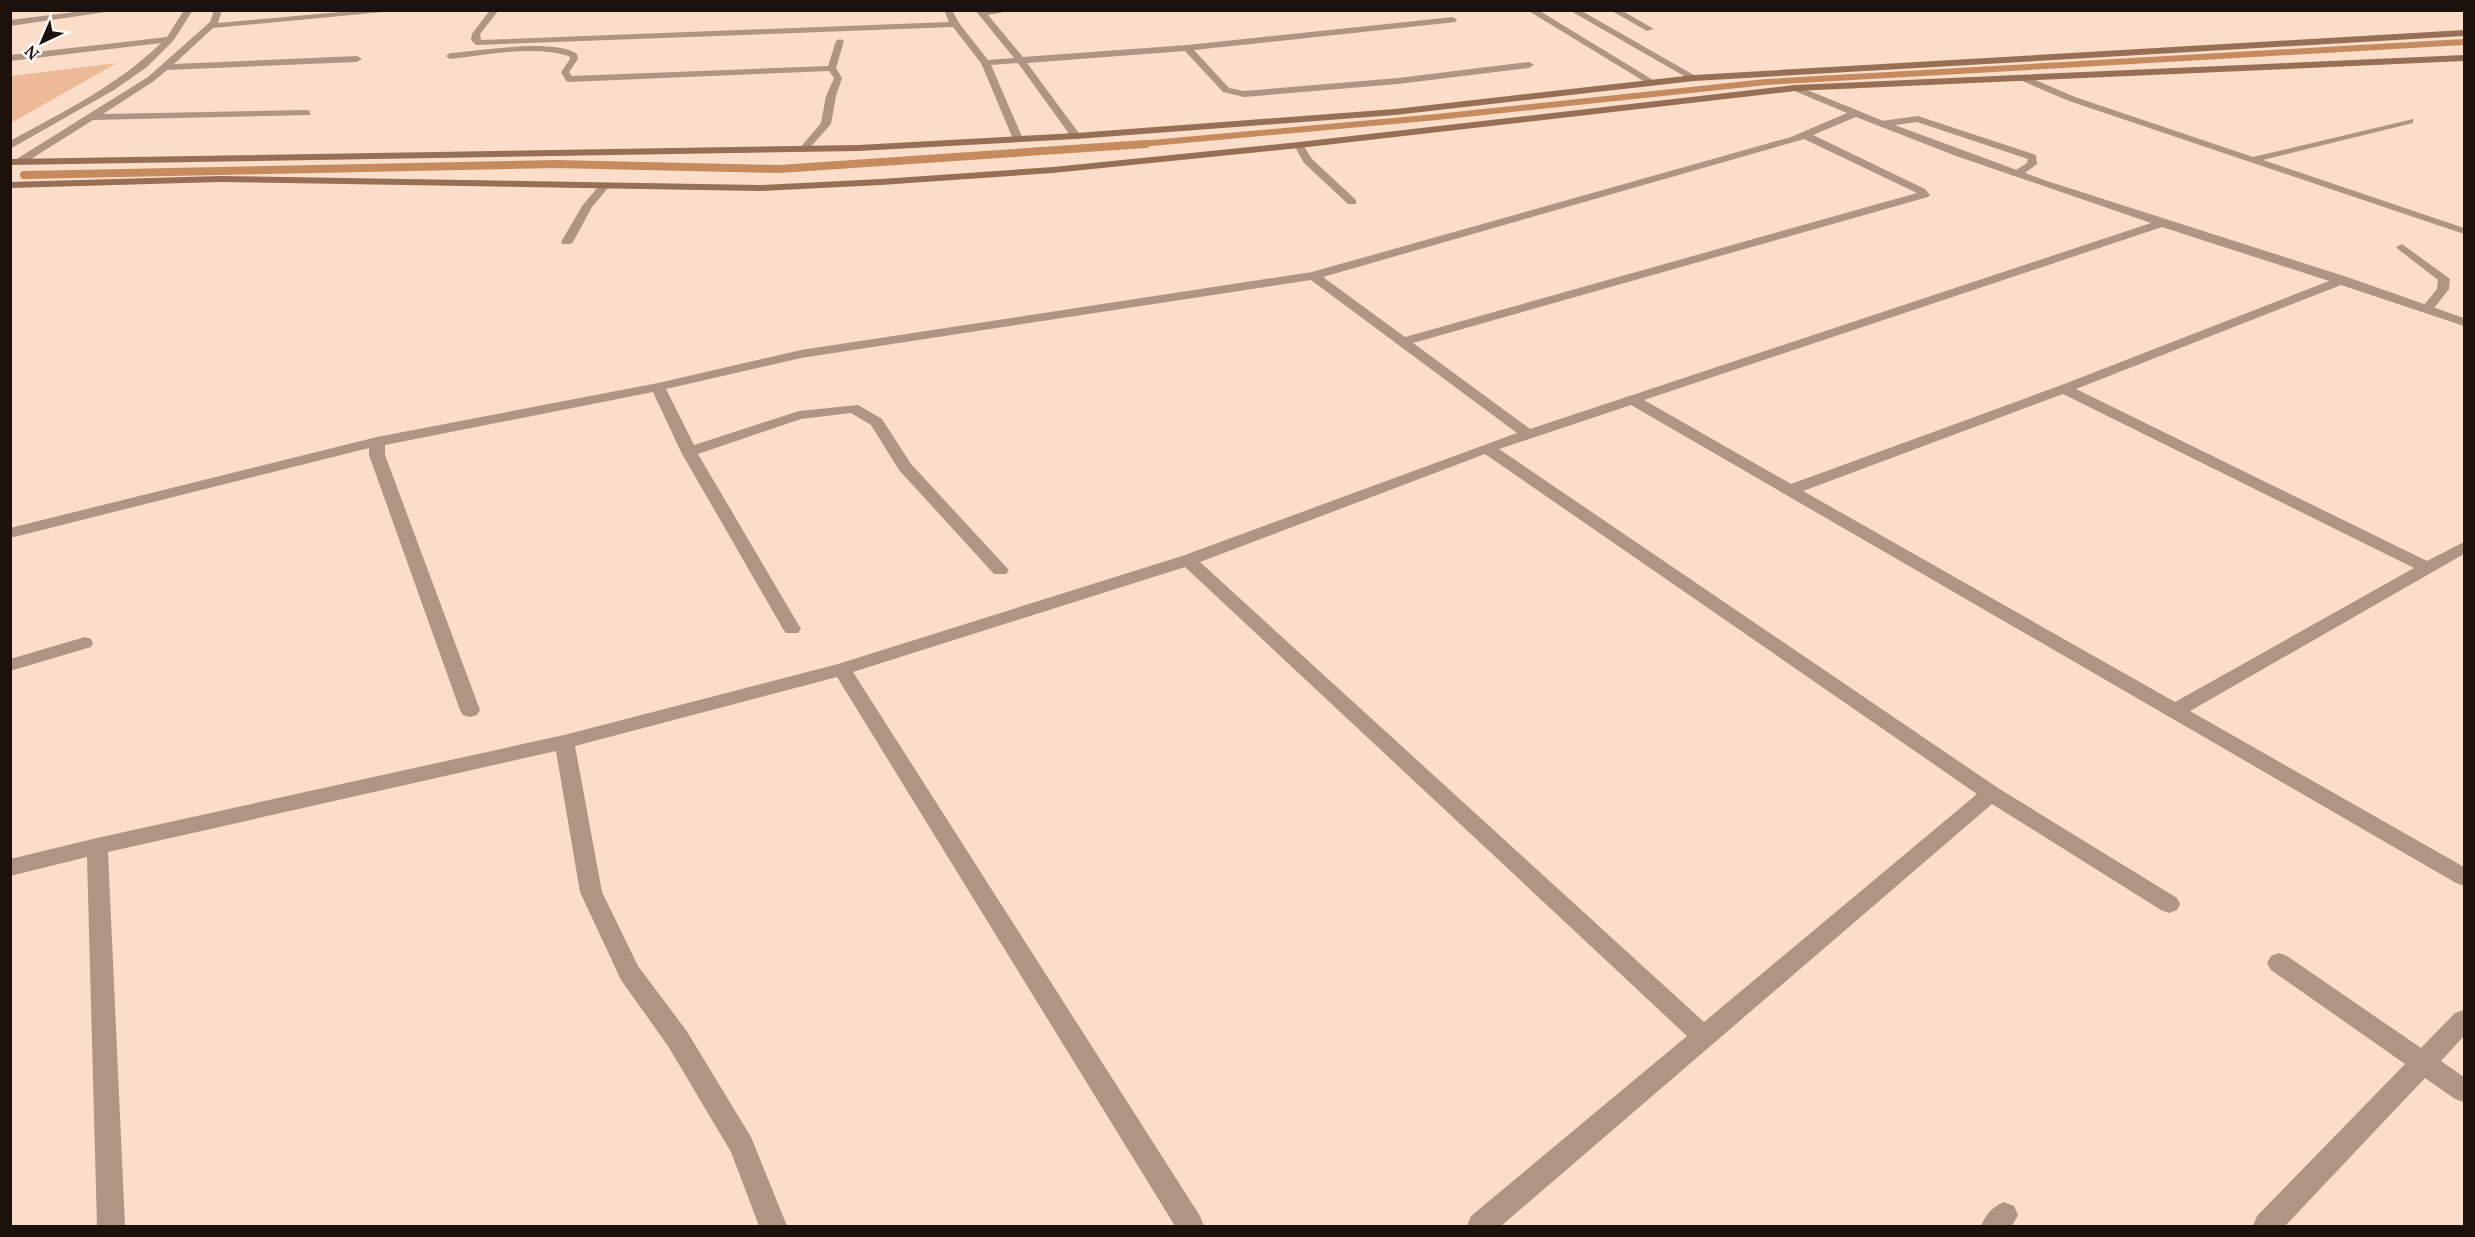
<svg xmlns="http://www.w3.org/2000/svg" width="2475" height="1237" font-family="'PT Serif',serif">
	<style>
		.green { fill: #edba97 }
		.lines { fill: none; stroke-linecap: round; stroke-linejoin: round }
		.stream-far1 { stroke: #c68a5f; stroke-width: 6 }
		.stream { stroke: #c68a5f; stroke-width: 8 }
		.lane { fill: #b09583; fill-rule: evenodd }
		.street { fill: #b09583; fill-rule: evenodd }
		.secondary { fill: #966f54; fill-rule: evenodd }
	</style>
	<rect width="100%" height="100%" fill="#fadeca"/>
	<!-- green -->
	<polygon class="green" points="117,63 11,123 11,76"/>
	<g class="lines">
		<!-- stream-far1 -->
		<polyline class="stream-far1" points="1130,145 1437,117 1766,82 2464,42"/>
		<!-- stream -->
		<polyline class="stream" points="24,175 556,164 779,169 1146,144"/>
		<!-- lane -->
		<g class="lane">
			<polygon points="1610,10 1621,10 1654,29 1647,31"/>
			<path d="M840,39L844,41L836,68L842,78L836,96L831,124L807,151L804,152L799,149L821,123L826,96L834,78L829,71L569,82L566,81L561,72L570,59L569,56C532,45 488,55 450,59L446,56L450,53C480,51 553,38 577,54L578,59L569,72L572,76L828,66L836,41Z"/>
			<polygon points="2020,76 2026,76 2075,97 2253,157 2413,119 2413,123 2263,160 2464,228 2464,234 2069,101 2020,80"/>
			<polygon points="1918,116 2036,155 2037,164 2021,176 2013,176 2013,172 2027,163 2028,159 1917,122 1881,127 1876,124 1881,121"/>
			<polygon points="1296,143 1302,143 1312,159 1356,200 1356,204 1348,204 1304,163 1294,145"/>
			<polygon points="603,185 608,188 592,207 573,242 571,244 563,244 561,242 582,206 599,186"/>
			<polygon points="2402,244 2450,279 2449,289 2431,312 2423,312 2421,309 2437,289 2438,280 2398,249 2396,247"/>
			<polygon points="85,637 91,639 93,643 91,647 10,671 10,659"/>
		</g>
		<!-- street -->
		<g class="street">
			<polygon points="91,10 120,10 10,26 10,20"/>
			<path d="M184,10H193L173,41L147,67L114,90L10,149V141C63,112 118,85 161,43L10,61V55L167,37Z"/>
			<polygon points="214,10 222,10 218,23 363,10 404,10 213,28 174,64 357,56 362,59 357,62 167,70 154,81 103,114 306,110 310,111 310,115 93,120 23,164 15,164 15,160 148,77 210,22"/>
			<polygon points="490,10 499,10 480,34 481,40 949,22 944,10 952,10 959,23 988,60 1014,58 975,10 1015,10 988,15 1023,57 1187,45 1453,17 1457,20 1456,22 1194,50 1229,88 1244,91 1398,78 1529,62 1534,65 1529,68 1398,84 1244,97 1223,92 1185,51 1027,63 1081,136 1076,139 1072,138 1018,63 991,65 1023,139 1018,142 1013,139 981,63 953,27 476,45 471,40 472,34"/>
			<polygon points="1527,10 1538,10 1658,83 1650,85"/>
			<polygon points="1569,10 1580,10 1699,78 1691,80"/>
			<path d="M1795,85L1881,120L2047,181L2347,277L2464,318V326L2341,285L2076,389L2427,561L2464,542V554L2190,711L2464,867V886L2456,883L1631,405L1499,449L1998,788L2177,898L2180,904L2177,910L2169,913L2161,910L1992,804L1501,1226H1467L1471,1216L1687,1036L1185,567L853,672L1200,1216L1204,1226H1175L837,677L575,746L602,892L638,966L686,1030L751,1137L787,1226H759L731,1152L668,1046L621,980L580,892L556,751L108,852L125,1226H97L87,857L10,876V859L97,838L564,735L838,664L1182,556L1517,433L1311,280L801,358L666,389L694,445L799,411L858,405L882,419L911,464L1009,570L1006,574H994L899,470L871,425L851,413L801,419L698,454L801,629L798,633H786L783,629L681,452L653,392L385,445V455L480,710L477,715L470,717L463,715L460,710L369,455V448L10,538V528L377,437L658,383L801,350L1312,272L1791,137L1847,113L1792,90L1790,88ZM1856,117L1956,156L2151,223L1530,429L1413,343L1928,197L1930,195L1925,189L1813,135ZM1804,139L1917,193L1405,337L1323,277ZM2162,227L2329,281L2059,386L1791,484L1644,400ZM2063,394L2414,568L2175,702L1803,491ZM1485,454L1977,794L1704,1022L1200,562Z"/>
			<polygon points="2279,953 2287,956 2421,1048 2455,1013 2464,1010 2464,1036 2441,1061 2464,1077 2464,1102 2455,1099 2425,1078 2285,1226 2253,1226 2257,1216 2405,1064 2271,970 2267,963 2271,956"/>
			<path d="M2004,1202L2014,1206L2018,1215L2012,1226H1981C1986,1214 1992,1207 2004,1202Z"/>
		</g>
		<!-- secondary -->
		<g class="secondary">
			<polygon points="2464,30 2464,36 1694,81 1395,115 1076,139 858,151 10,165 10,159 858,145 1076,133 1395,109 1694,75"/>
			<polygon points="2464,55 2464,61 1795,91 1299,148 1053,173 881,185 760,191 220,182 10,188 10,182 220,176 760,185 881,179 1053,167 1299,142 1795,85"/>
		</g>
	</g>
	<!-- border -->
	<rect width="2475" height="1237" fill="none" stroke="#1c120b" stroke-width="24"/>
	<!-- north arrow -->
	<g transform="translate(42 42) rotate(224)" stroke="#ffffff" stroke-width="4.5" paint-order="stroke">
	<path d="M0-4.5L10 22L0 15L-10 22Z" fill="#1c120b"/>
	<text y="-9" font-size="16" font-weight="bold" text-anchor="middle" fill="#1c120b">N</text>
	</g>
</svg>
